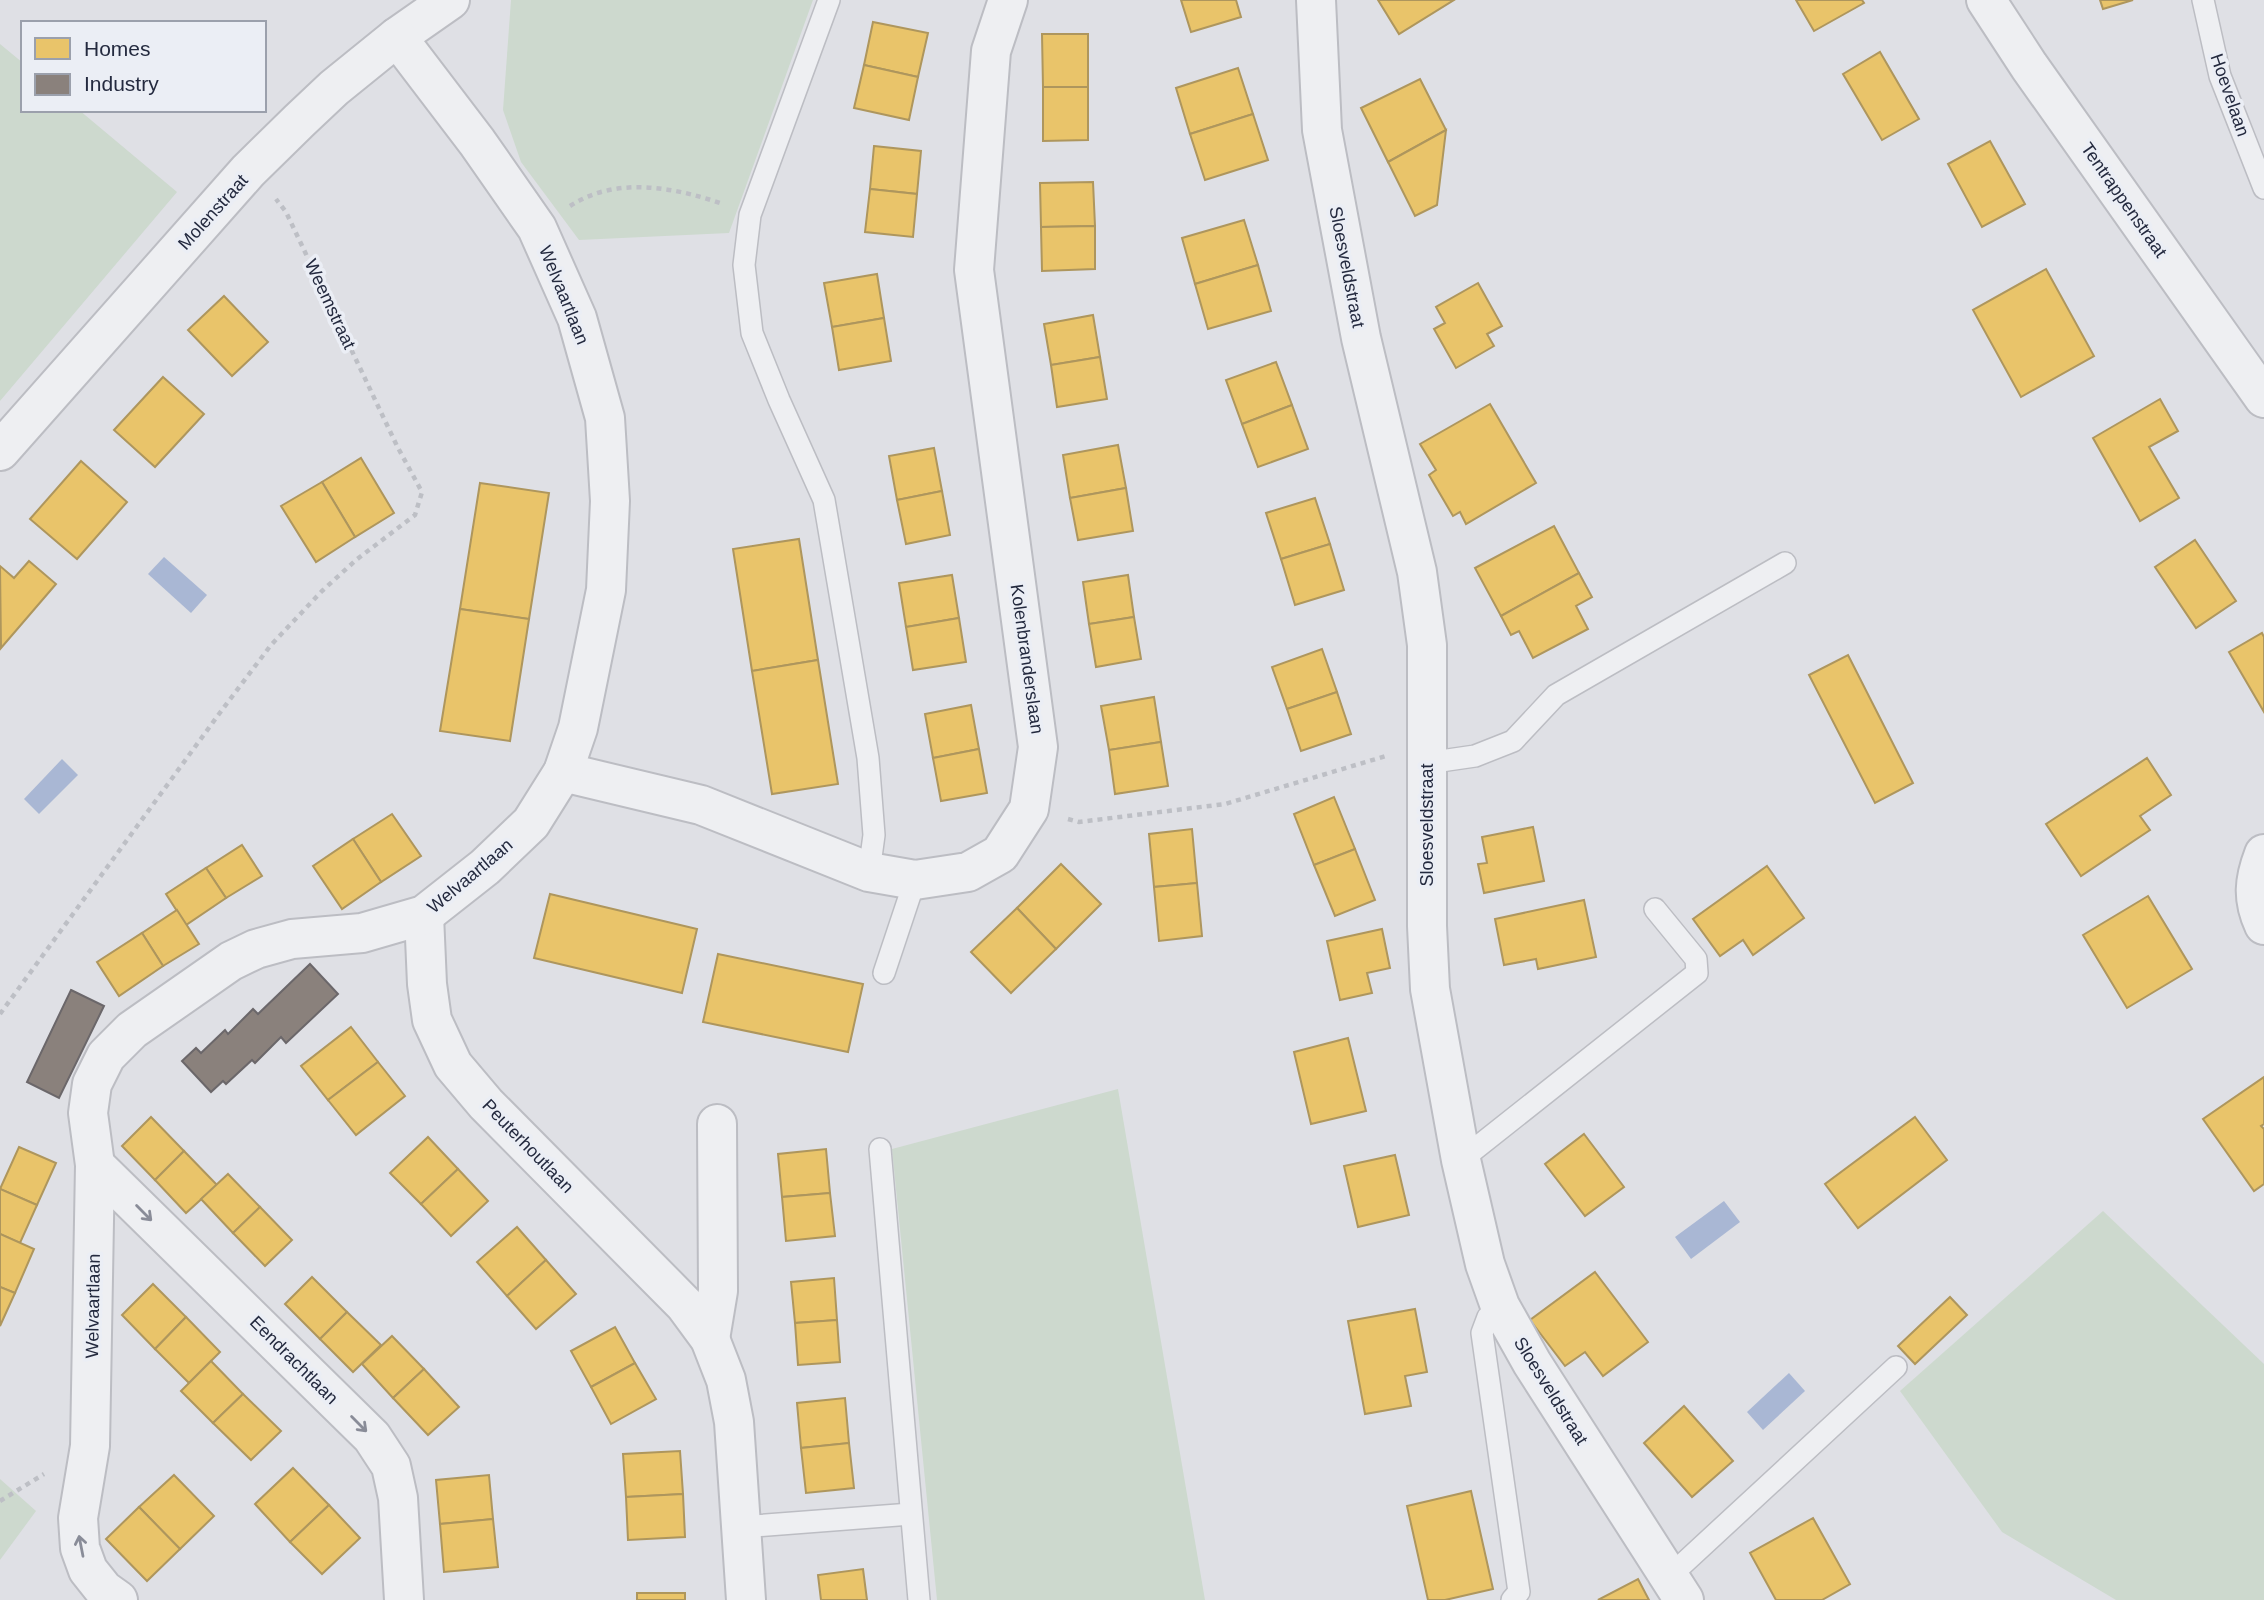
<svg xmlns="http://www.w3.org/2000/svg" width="2264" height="1600" font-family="Helvetica,sans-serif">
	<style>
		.green { fill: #cdd9ce }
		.water { fill: #a9b7d4 }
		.homes { fill: #e9c46a; stroke: #ae965d; stroke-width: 2 }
		.industry { fill: #8a817c; stroke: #6b676a; stroke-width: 2 }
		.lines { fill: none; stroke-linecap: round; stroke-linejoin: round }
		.lane-casing { stroke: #bcbdc3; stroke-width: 24 }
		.street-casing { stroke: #bcbdc3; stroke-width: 42 }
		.path { stroke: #bdbfc5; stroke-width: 4.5; stroke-dasharray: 5 5; stroke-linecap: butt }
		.lane { stroke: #eeeff2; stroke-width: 21 }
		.street { stroke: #eeeff2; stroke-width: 38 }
		.oneway { stroke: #898c98 }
		.labels { text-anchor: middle; stroke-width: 7; stroke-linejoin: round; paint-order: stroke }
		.street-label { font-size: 18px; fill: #242a3f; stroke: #ebeef5 }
	</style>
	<rect width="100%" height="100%" fill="#dfe0e5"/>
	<!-- green -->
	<g class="green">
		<polygon points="511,0 813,0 729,233 579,240 521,162 503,110"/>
		<polygon points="0,44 23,63 23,110 79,110 177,192 0,401"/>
		<polygon points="1118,1089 1205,1600 937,1600 892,1149"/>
		<polygon points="2103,1211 2264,1364 2264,1600 2116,1600 2002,1532 1900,1391"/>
		<polygon points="0,1479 36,1511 0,1560"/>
	</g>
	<!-- water -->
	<g class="water">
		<polygon points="164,557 207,595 191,613 148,574"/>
		<polygon points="62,759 78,775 39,814 24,799"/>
		<polygon points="1724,1201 1740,1222 1691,1259 1675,1237"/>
		<polygon points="1789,1373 1805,1391 1763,1430 1747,1412"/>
	</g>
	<!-- homes -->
	<g class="homes">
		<polygon points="1181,0 1236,0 1241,17 1191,32"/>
		<polygon points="1378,0 1454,0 1399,34"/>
		<polygon points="1796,0 1862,0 1864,3 1814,31"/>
		<polygon points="2100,0 2133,0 2103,9"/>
		<polygon points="873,22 928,33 918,77 864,65"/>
		<polygon points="1042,34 1088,34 1088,87 1043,87"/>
		<polygon points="1880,52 1919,119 1882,140 1843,74"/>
		<polygon points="864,65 918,77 909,120 854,108"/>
		<polygon points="1238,68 1253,114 1190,134 1176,88"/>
		<polygon points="1420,79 1446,130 1388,162 1361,108"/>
		<polygon points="1043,87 1088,87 1088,140 1043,141"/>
		<polygon points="1253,114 1268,160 1205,180 1190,134"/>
		<polygon points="1446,130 1437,205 1415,216 1388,162"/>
		<polygon points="1990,141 2025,204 1982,227 1948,164"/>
		<polygon points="874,146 921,151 917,194 870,189"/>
		<polygon points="1093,182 1095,226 1041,227 1040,183"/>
		<polygon points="870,189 917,194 913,237 865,232"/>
		<polygon points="1244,220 1258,265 1195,284 1182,238"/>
		<polygon points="1095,226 1095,269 1042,271 1041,227"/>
		<polygon points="1258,265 1271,311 1208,329 1195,284"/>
		<polygon points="2046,269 2094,356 2021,397 1973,310"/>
		<polygon points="877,274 884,318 832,327 824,283"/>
		<polygon points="1478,283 1502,326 1487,334 1494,346 1456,368 1434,329 1445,323 1436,307"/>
		<polygon points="224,296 268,342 232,376 188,330"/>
		<polygon points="1093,315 1100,357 1051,365 1044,324"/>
		<polygon points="884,318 891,361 839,370 832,327"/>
		<polygon points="1100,357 1107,399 1057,407 1051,365"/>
		<polygon points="1276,362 1292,405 1242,424 1226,380"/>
		<polygon points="163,377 204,414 155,467 114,430"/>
		<polygon points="2160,399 2178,431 2149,447 2179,498 2140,521 2093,438"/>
		<polygon points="1490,404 1536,483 1466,524 1460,512 1453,516 1429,475 1436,470 1420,444"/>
		<polygon points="1292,405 1308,449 1258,467 1242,424"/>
		<polygon points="1118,445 1126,488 1070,498 1063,455"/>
		<polygon points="934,448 942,491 897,500 889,456"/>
		<polygon points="361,458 394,513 355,537 322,482"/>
		<polygon points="81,461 127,502 77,559 30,519"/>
		<polygon points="322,482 355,537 316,562 281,506"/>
		<polygon points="480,483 549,493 529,619 460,609"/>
		<polygon points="1126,488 1133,531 1078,540 1070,498"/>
		<polygon points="942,491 950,535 906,544 897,500"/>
		<polygon points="1315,498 1330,544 1281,559 1266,513"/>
		<polygon points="1554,526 1579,573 1501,616 1475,568"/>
		<polygon points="799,539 818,660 752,671 733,549"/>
		<polygon points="2195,540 2236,601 2196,628 2155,567"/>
		<polygon points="1330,544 1344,590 1295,605 1281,559"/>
		<polygon points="29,561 56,584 1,648 0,566 14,578"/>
		<polygon points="1579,573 1592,597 1576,606 1588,629 1533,658 1519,631 1511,635 1501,616"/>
		<polygon points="952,575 959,618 906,627 899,583"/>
		<polygon points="1128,575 1134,617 1089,624 1083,582"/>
		<polygon points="460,609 529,619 510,741 440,731"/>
		<polygon points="1134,617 1141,659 1096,667 1089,624"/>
		<polygon points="959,618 966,662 913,670 906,627"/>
		<polygon points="2262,633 2264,637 2264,712 2229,652"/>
		<polygon points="1322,649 1337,692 1287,709 1272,667"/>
		<polygon points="1848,655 1913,783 1875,803 1809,675"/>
		<polygon points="818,660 838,784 772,794 752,671"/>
		<polygon points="1337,692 1351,734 1301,751 1287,709"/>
		<polygon points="1154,697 1161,742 1109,750 1101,706"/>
		<polygon points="971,705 979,749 933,758 925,714"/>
		<polygon points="1161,742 1168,786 1115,794 1109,750"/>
		<polygon points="979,749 987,793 941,801 933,758"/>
		<polygon points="2147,758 2171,795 2140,816 2150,830 2081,876 2046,824"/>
		<polygon points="1334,797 1355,849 1314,865 1294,814"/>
		<polygon points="392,814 421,856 381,882 353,839"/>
		<polygon points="1533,827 1544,881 1484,893 1478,864 1487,863 1482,837"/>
		<polygon points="1192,829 1197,883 1154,887 1149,834"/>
		<polygon points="353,839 381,882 342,909 313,866"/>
		<polygon points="242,845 262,876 226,898 206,868"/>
		<polygon points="1355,849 1375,900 1335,916 1314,865"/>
		<polygon points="1061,864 1101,904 1056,949 1017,908"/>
		<polygon points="1767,866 1804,918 1753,955 1743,940 1720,956 1693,919"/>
		<polygon points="206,868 226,898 186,925 166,894"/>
		<polygon points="1197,883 1202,936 1159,941 1154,887"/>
		<polygon points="550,894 697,929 682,993 534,958"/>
		<polygon points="2148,896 2192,969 2127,1008 2083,935"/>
		<polygon points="1584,900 1596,957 1538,969 1536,959 1504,965 1495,919"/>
		<polygon points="1017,908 1056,949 1011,993 971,952"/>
		<polygon points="177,910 199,944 163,966 142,933"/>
		<polygon points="1382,929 1390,968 1367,973 1372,993 1340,1000 1327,941"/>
		<polygon points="142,933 163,966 119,996 97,962"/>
		<polygon points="718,954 863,984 848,1052 703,1022"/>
		<polygon points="351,1027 378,1062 328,1100 301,1066"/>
		<polygon points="1348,1038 1366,1111 1311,1124 1294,1052"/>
		<polygon points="378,1062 405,1096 356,1135 328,1100"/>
		<polygon points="2264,1077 2264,1124 2261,1126 2264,1129 2264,1184 2254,1191 2203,1119"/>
		<polygon points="151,1117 184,1151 155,1180 122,1146"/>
		<polygon points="1915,1117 1947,1160 1858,1228 1825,1184"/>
		<polygon points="1584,1134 1624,1187 1585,1216 1545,1164"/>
		<polygon points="428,1137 458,1169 421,1204 390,1173"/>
		<polygon points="19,1147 56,1163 37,1205 0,1189"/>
		<polygon points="826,1149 830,1193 782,1197 778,1154"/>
		<polygon points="184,1151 217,1185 186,1213 155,1180"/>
		<polygon points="1395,1155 1409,1215 1358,1227 1344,1166"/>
		<polygon points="458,1169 488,1201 451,1236 421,1204"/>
		<polygon points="228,1174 260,1207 233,1233 201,1199"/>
		<polygon points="0,1189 37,1205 20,1243 0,1234"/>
		<polygon points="830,1193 835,1236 786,1241 782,1197"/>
		<polygon points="260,1207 292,1240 265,1266 233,1233"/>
		<polygon points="517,1227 546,1260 507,1296 477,1262"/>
		<polygon points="0,1234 34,1249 15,1293 0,1287"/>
		<polygon points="546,1260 576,1294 536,1329 507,1296"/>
		<polygon points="1595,1272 1648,1342 1603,1376 1585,1352 1565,1366 1530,1320"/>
		<polygon points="312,1277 347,1312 320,1339 285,1304"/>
		<polygon points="834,1278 837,1320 795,1323 791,1282"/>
		<polygon points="153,1284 186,1317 155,1349 122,1315"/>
		<polygon points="0,1287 15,1293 0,1326"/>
		<polygon points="1950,1297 1967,1315 1915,1364 1898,1346"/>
		<polygon points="1415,1309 1427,1372 1405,1376 1411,1406 1365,1414 1348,1321"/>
		<polygon points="347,1312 381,1345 353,1372 320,1339"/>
		<polygon points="186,1317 220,1352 189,1383 155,1349"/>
		<polygon points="837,1320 840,1362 798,1365 795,1323"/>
		<polygon points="615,1327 635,1363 591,1387 571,1351"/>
		<polygon points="392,1336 424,1369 393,1398 362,1364"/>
		<polygon points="211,1361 243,1394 213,1423 181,1391"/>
		<polygon points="635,1363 656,1399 611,1424 591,1387"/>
		<polygon points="424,1369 459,1407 428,1435 393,1398"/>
		<polygon points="243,1394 281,1431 251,1460 213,1423"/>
		<polygon points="845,1398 849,1443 801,1448 797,1403"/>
		<polygon points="1684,1406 1733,1461 1692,1497 1644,1443"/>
		<polygon points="849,1443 854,1488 806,1493 801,1448"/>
		<polygon points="680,1451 683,1494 626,1497 623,1454"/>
		<polygon points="293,1468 329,1505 290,1542 255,1504"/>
		<polygon points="174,1475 214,1516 180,1549 139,1507"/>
		<polygon points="489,1475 493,1519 440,1524 436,1480"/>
		<polygon points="1471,1491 1493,1589 1445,1600 1428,1600 1407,1506"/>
		<polygon points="683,1494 685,1537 628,1540 626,1497"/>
		<polygon points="329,1505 360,1538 322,1574 290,1542"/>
		<polygon points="139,1507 180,1549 147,1581 106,1539"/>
		<polygon points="1813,1518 1850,1584 1822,1600 1776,1600 1750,1553"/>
		<polygon points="493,1519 498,1567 444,1572 440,1524"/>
		<polygon points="863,1569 867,1600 821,1600 818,1575"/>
		<polygon points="1638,1579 1649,1600 1598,1600"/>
		<rect x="637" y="1593" width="48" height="7"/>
	</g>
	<!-- industry -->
	<g class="industry">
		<polygon points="310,964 338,994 286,1043 281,1037 255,1063 252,1060 226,1084 223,1081 211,1092 182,1061 196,1048 201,1053 225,1030 228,1034 253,1009 258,1014"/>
		<polygon points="71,990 104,1006 59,1098 27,1082"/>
	</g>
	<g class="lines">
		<!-- lane casing -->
		<g class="lane-casing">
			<g id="lane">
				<polyline points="829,0 750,215 744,265 752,333 779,400 824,500 868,758 874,835 869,872"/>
				<polyline points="2203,0 2220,76 2264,188"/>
				<polyline points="1427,763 1475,756 1513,741 1556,695 1785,563"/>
				<polyline points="884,973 915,880"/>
				<polyline points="880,1149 919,1600"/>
				<polyline points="1461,1160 1697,973 1696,959 1655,909"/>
				<polyline points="1500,1306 1488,1317 1482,1333 1519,1592 1512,1600"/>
				<polyline points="741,1527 911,1514"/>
				<polyline points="1671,1575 1896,1367"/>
			</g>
		</g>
		<!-- street casing -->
		<g class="street-casing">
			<g id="street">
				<polyline points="1316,0 1322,130 1361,338 1417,572 1427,645 1427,926 1430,989 1461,1160 1485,1264 1500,1306 1532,1363 1684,1600"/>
				<polyline points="1986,0 2029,66 2264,398"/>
				<polyline points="0,451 248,171 299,121 334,88 397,37 450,0"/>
				<polyline points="563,772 701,805 869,872 915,880 968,872 1000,854 1029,809 1038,747 974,270 991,51 1008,0"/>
				<path d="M2264,854C2254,880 2252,899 2264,925"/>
				<polyline points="424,915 427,984 432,1020 453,1065 486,1104 685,1305 710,1339 726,1380 734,1422 746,1600"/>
				<polyline points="95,1165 372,1437 391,1466 398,1498 404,1600"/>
				<polyline points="710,1339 718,1291 717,1124"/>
				<polyline points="118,1600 104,1590 88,1570 80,1548 78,1518 90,1446 95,1165 88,1113 92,1084 106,1056 132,1030 231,961 256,949 292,939 362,933 424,915 485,867 531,823 563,772 578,728 606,590 610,501 605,418 577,318 537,228 477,142 397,37"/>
			</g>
		</g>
		<!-- path -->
		<g class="path">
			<path d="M570,206C616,176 674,187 723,204"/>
			<polyline points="1068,819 1079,822 1225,804 1386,756"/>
			<polyline points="0,1014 219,714 271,645 322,591 356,560 415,515 422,492 397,446 286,212 276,199"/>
			<polyline points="0,1501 44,1474"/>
		</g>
		<!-- lane -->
		<use href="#lane" class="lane"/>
		<!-- street -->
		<use href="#street" class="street"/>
	</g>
	<!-- one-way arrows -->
	<defs><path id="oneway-shaft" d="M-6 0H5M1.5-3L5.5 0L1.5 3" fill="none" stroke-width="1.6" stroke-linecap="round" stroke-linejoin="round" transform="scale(1.75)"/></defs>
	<g class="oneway">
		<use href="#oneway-shaft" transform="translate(144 1213) rotate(45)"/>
		<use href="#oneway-shaft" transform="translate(359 1424) rotate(45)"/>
		<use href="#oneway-shaft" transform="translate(81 1546) rotate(-101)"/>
	</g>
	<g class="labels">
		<!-- street labels -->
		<g class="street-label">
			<text transform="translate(2230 95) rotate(71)" y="6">Hoevelaan</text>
			<text transform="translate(2124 200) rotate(55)" y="6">Tentrappenstraat</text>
			<text transform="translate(213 212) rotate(-48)" y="6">Molenstraat</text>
			<text transform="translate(1347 267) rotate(79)" y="6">Sloesveldstraat</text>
			<text transform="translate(564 295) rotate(68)" y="6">Welvaartlaan</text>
			<text transform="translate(330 304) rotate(65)" y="6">Weemstraat</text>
			<text transform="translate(1027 659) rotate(82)" y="6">Kolenbranderslaan</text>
			<text transform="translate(1427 825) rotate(-90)" y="6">Sloesveldstraat</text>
			<text transform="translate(470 876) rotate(-40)" y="6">Welvaartlaan</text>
			<text transform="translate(528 1146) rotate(46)" y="6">Peuterhoutlaan</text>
			<text transform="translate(93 1306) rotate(-89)" y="6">Welvaartlaan</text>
			<text transform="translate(294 1360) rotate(45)" y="6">Eendrachtlaan</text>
			<text transform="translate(1551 1391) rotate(58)" y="6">Sloesveldstraat</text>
		</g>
	</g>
	<!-- legend -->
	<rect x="21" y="21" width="245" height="91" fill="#ebeef5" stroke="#9ba0ac" stroke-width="2"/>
	<rect x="35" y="38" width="35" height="21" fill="#e9c46a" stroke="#9ba0ac" stroke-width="2"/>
	<text x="84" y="56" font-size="21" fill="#242a3f">Homes</text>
	<rect x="35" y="74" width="35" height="21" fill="#8a817c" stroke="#9ba0ac" stroke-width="2"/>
	<text x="84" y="91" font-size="21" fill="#242a3f">Industry</text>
</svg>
